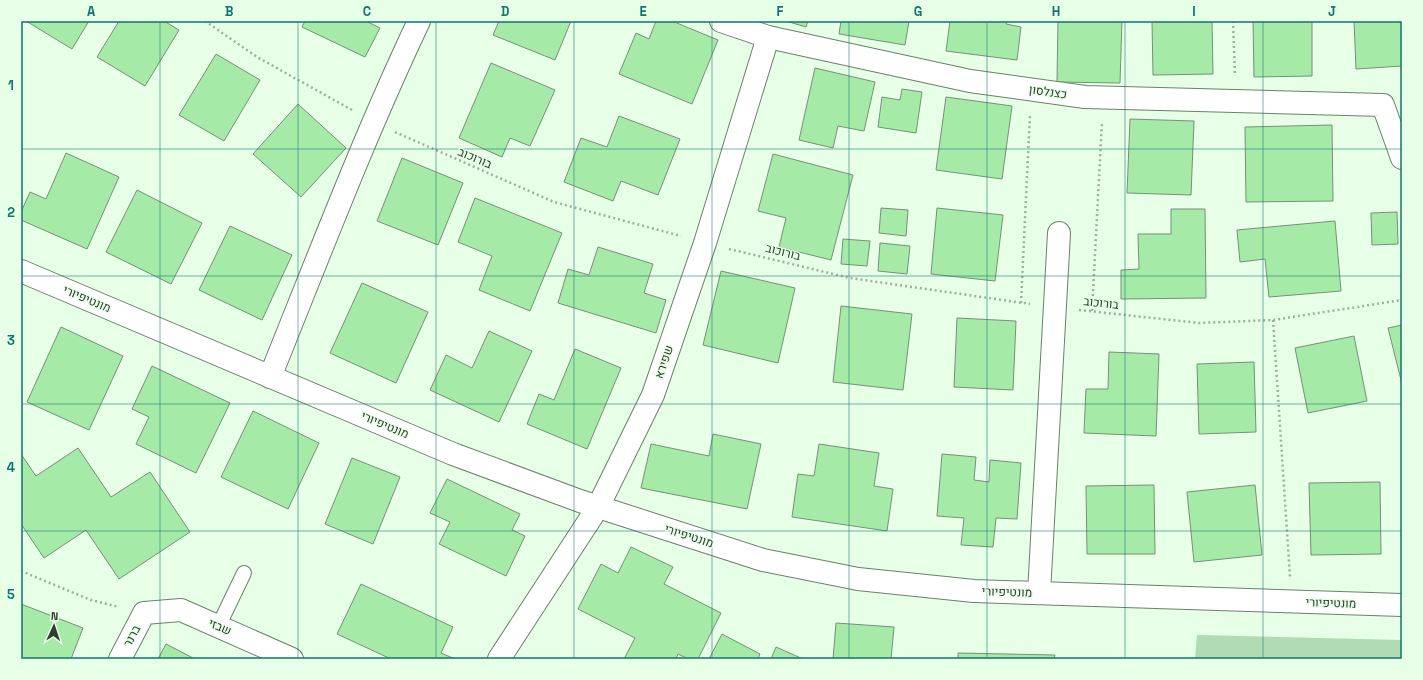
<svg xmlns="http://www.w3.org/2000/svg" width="1423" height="680" font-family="'Space Grotesk',Heebo,sans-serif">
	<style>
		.green { fill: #b1dbb2 }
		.building { fill: #a6eaa8; stroke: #779178 }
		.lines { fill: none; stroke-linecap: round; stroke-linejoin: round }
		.service-casing { stroke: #698269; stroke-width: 16 }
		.minor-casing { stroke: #698269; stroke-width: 24 }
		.path { stroke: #9eb09e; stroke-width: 2.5; stroke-dasharray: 2 3; stroke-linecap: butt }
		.service { stroke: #fff; stroke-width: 14 }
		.minor { stroke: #fff; stroke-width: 22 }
		.grid { fill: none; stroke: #0f766e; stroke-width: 1; stroke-opacity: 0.55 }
		.labels { text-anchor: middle; stroke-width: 3; stroke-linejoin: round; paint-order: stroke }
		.street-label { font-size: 12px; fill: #313d32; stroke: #e7fee7 }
		.neatline { fill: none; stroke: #0f766e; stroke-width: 1.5 }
		.grid-label { font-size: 13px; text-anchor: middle; font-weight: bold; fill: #0f766e }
	</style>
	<rect width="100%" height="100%" fill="#e7fee7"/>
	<!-- green -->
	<polygon class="green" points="1197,635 1402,640 1402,659 1195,659"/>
	<!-- building -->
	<g class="building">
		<polygon points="26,21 89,21 72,49"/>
		<polygon points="119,21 164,21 179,30 145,86 97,57"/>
		<polygon points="305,21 366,21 380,28 365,57 302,27"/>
		<polygon points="499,21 571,21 555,60 493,35"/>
		<polygon points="656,21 672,21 718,40 692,104 619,74 636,33 649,39"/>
		<polygon points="786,21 808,21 806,27"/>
		<polygon points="841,21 909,21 905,45 839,34"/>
		<polygon points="950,21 1007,21 1006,24 1021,27 1017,60 946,51"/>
		<polygon points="1058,21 1122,21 1120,83 1057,82"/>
		<polygon points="1152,21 1212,21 1213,74 1153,75"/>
		<polygon points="1253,21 1312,21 1312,76 1254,77"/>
		<polygon points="1354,21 1402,21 1402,66 1356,69"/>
		<polygon points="216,54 260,80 224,141 179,115"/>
		<polygon points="491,63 555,90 530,146 510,138 502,157 459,138"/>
		<polygon points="815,68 875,82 864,131 838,126 833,148 799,140"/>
		<polygon points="902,89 922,92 916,133 878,127 882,97 900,100"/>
		<polygon points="946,97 1012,106 1002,179 936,170"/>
		<polygon points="298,104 346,148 301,197 253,154"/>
		<polygon points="619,116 680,139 658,195 621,181 613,201 564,182 581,138 607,147"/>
		<polygon points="1130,119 1194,121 1191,195 1127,193"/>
		<polygon points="1332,125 1333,201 1246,202 1245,127"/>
		<polygon points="66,153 119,177 87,249 21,220 21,212 30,192 46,199"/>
		<polygon points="773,154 853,175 831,260 779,247 786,218 758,211"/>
		<polygon points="402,158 463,183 438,245 377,221"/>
		<polygon points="137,190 202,223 171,284 106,252"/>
		<polygon points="475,198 562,233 530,311 479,290 492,256 458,242"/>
		<polygon points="881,208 908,210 906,236 879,233"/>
		<polygon points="937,208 1003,215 995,281 931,274"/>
		<polygon points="1171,209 1205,209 1206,298 1121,299 1121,270 1139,269 1138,234 1171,234"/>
		<polygon points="1397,212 1398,244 1372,245 1371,213"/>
		<polygon points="1335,221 1341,291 1269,297 1265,259 1240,262 1237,230"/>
		<polygon points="230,226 292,255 262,320 199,290"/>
		<polygon points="843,239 870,241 867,266 841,264"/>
		<polygon points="880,243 910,246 907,274 878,271"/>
		<polygon points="598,247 653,264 644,293 666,300 656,333 558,303 568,269 589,275"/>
		<polygon points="721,271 795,288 778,363 703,345"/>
		<polygon points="362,283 428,312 396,383 330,353"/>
		<polygon points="841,306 912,314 903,390 833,382"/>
		<polygon points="957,318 1016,321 1013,390 954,387"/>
		<polygon points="1402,325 1402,384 1388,328"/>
		<polygon points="61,327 123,356 89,430 27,402"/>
		<polygon points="489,331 532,351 499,422 430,390 446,355 472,368"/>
		<polygon points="1354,336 1367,401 1308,413 1295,348"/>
		<polygon points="575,349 621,368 587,449 527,424 539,394 554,400"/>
		<polygon points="1109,352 1159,354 1156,436 1084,433 1086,389 1108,389"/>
		<polygon points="1254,362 1256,432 1199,434 1197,364"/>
		<polygon points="152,366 230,403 196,473 136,444 149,417 132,409"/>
		<polygon points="253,411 319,443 288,509 221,477"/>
		<polygon points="713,434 761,444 747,509 641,488 651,444 709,456"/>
		<polygon points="819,444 879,453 874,486 893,489 887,531 792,517 798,474 814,476"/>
		<polygon points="78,448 111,497 150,472 190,532 119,579 86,530 44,558 21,524 21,454 36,476"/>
		<polygon points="942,454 976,457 974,480 989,482 990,460 1021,463 1017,519 996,518 993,547 961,545 964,518 937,516"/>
		<polygon points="352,458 400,477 373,544 325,524"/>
		<polygon points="447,479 520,514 512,530 525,536 506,576 439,544 450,522 430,513"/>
		<polygon points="1380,482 1381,554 1311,555 1309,483"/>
		<polygon points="1154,485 1155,554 1087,554 1086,486"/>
		<polygon points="1255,485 1262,555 1194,562 1187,492"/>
		<polygon points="631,547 673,567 664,584 721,613 698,659 688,659 678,654 676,659 624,659 635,638 578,609 601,564 618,573"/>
		<polygon points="361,584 453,627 441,653 455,659 391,659 337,634"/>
		<polygon points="21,604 83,628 71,659 21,659"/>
		<polygon points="836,623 894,627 891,659 833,659"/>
		<polygon points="722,634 760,654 758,659 709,659"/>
		<polygon points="166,644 195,659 158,659"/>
		<polygon points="776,647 803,659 771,659"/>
		<polygon points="958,653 1055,655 1054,659 958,659"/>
	</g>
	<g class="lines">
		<!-- service casing -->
		<g class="service-casing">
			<polyline id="service" points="218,627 244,573"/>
		</g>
		<!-- minor casing -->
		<g class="minor-casing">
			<g id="minor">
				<polyline points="721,21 768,37 970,81 1085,97 1383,105 1402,158"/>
				<polyline points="21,271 453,454 580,501 763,560 858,579 974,591 1402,605"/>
				<path d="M270,377C318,258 364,137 419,21"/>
				<polyline points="1039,593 1059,233"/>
				<polyline points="120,659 144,613 181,610 292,659"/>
				<polyline points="499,659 598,507 653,395 705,243 768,37"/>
			</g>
		</g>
		<!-- path -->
		<g class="path">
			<polyline points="205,21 257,57 352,110"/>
			<polyline points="1233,21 1235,76"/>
			<polyline points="395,132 554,202 681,236"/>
			<polyline points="729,249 850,278 1030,304"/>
			<polyline points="1021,303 1030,114"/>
			<polyline points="1079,310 1199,323 1273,320 1402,300"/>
			<polyline points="1092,311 1102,122"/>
			<polyline points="1273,320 1290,577"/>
			<polyline points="21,571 91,600 119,607"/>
		</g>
		<!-- service -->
		<use href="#service" class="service"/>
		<!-- minor -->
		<use href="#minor" class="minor"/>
	</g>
	<!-- grid -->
	<path class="grid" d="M160,21V659M298,21V659M436,21V659M574,21V659M712,21V659M849,21V659M987,21V659M1125,21V659M1263,21V659M21,149H1402M21,276H1402M21,404H1402M21,531H1402"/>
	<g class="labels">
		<!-- street labels -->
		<g class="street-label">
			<text transform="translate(1048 92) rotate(8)" y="4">כצנלסון</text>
			<text transform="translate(475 158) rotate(23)" y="4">בורוכוב</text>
			<text transform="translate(783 252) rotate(14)" y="4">בורוכוב</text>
			<text transform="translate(87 299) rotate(23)" y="4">מונטיפיורי</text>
			<text transform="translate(1101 303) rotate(6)" y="4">בורוכוב</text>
			<text transform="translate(664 362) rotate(-71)" y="4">שפירא</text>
			<text transform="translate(385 425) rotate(23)" y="4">מונטיפיורי</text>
			<text transform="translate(689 536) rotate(18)" y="4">מונטיפיורי</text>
			<text transform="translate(1007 592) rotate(2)" y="4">מונטיפיורי</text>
			<text transform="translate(1331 603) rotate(2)" y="4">מונטיפיורי</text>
			<text transform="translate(220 627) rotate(23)" y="4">שבזי</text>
			<text transform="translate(132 636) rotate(-62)" y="4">ברנר</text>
		</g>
	</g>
	<!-- border -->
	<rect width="1423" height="680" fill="none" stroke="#e7fee7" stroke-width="44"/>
	<!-- north arrow -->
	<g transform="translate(54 626) rotate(3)" stroke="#e7fee7" stroke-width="3" paint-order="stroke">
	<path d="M0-3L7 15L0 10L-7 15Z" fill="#313d32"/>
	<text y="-6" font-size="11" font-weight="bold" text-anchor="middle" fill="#313d32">N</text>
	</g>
	<rect x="22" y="22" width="1379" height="636" class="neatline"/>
	<g class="grid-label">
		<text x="91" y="16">A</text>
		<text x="229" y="16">B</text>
		<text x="367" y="16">C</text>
		<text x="505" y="16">D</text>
		<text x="643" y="16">E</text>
		<text x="780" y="16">F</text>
		<text x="918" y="16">G</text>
		<text x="1056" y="16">H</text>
		<text x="1194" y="16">I</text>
		<text x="1332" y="16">J</text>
		<text x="11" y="90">1</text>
		<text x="11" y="217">2</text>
		<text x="11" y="345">3</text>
		<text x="11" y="472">4</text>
		<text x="11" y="599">5</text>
	</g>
</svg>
